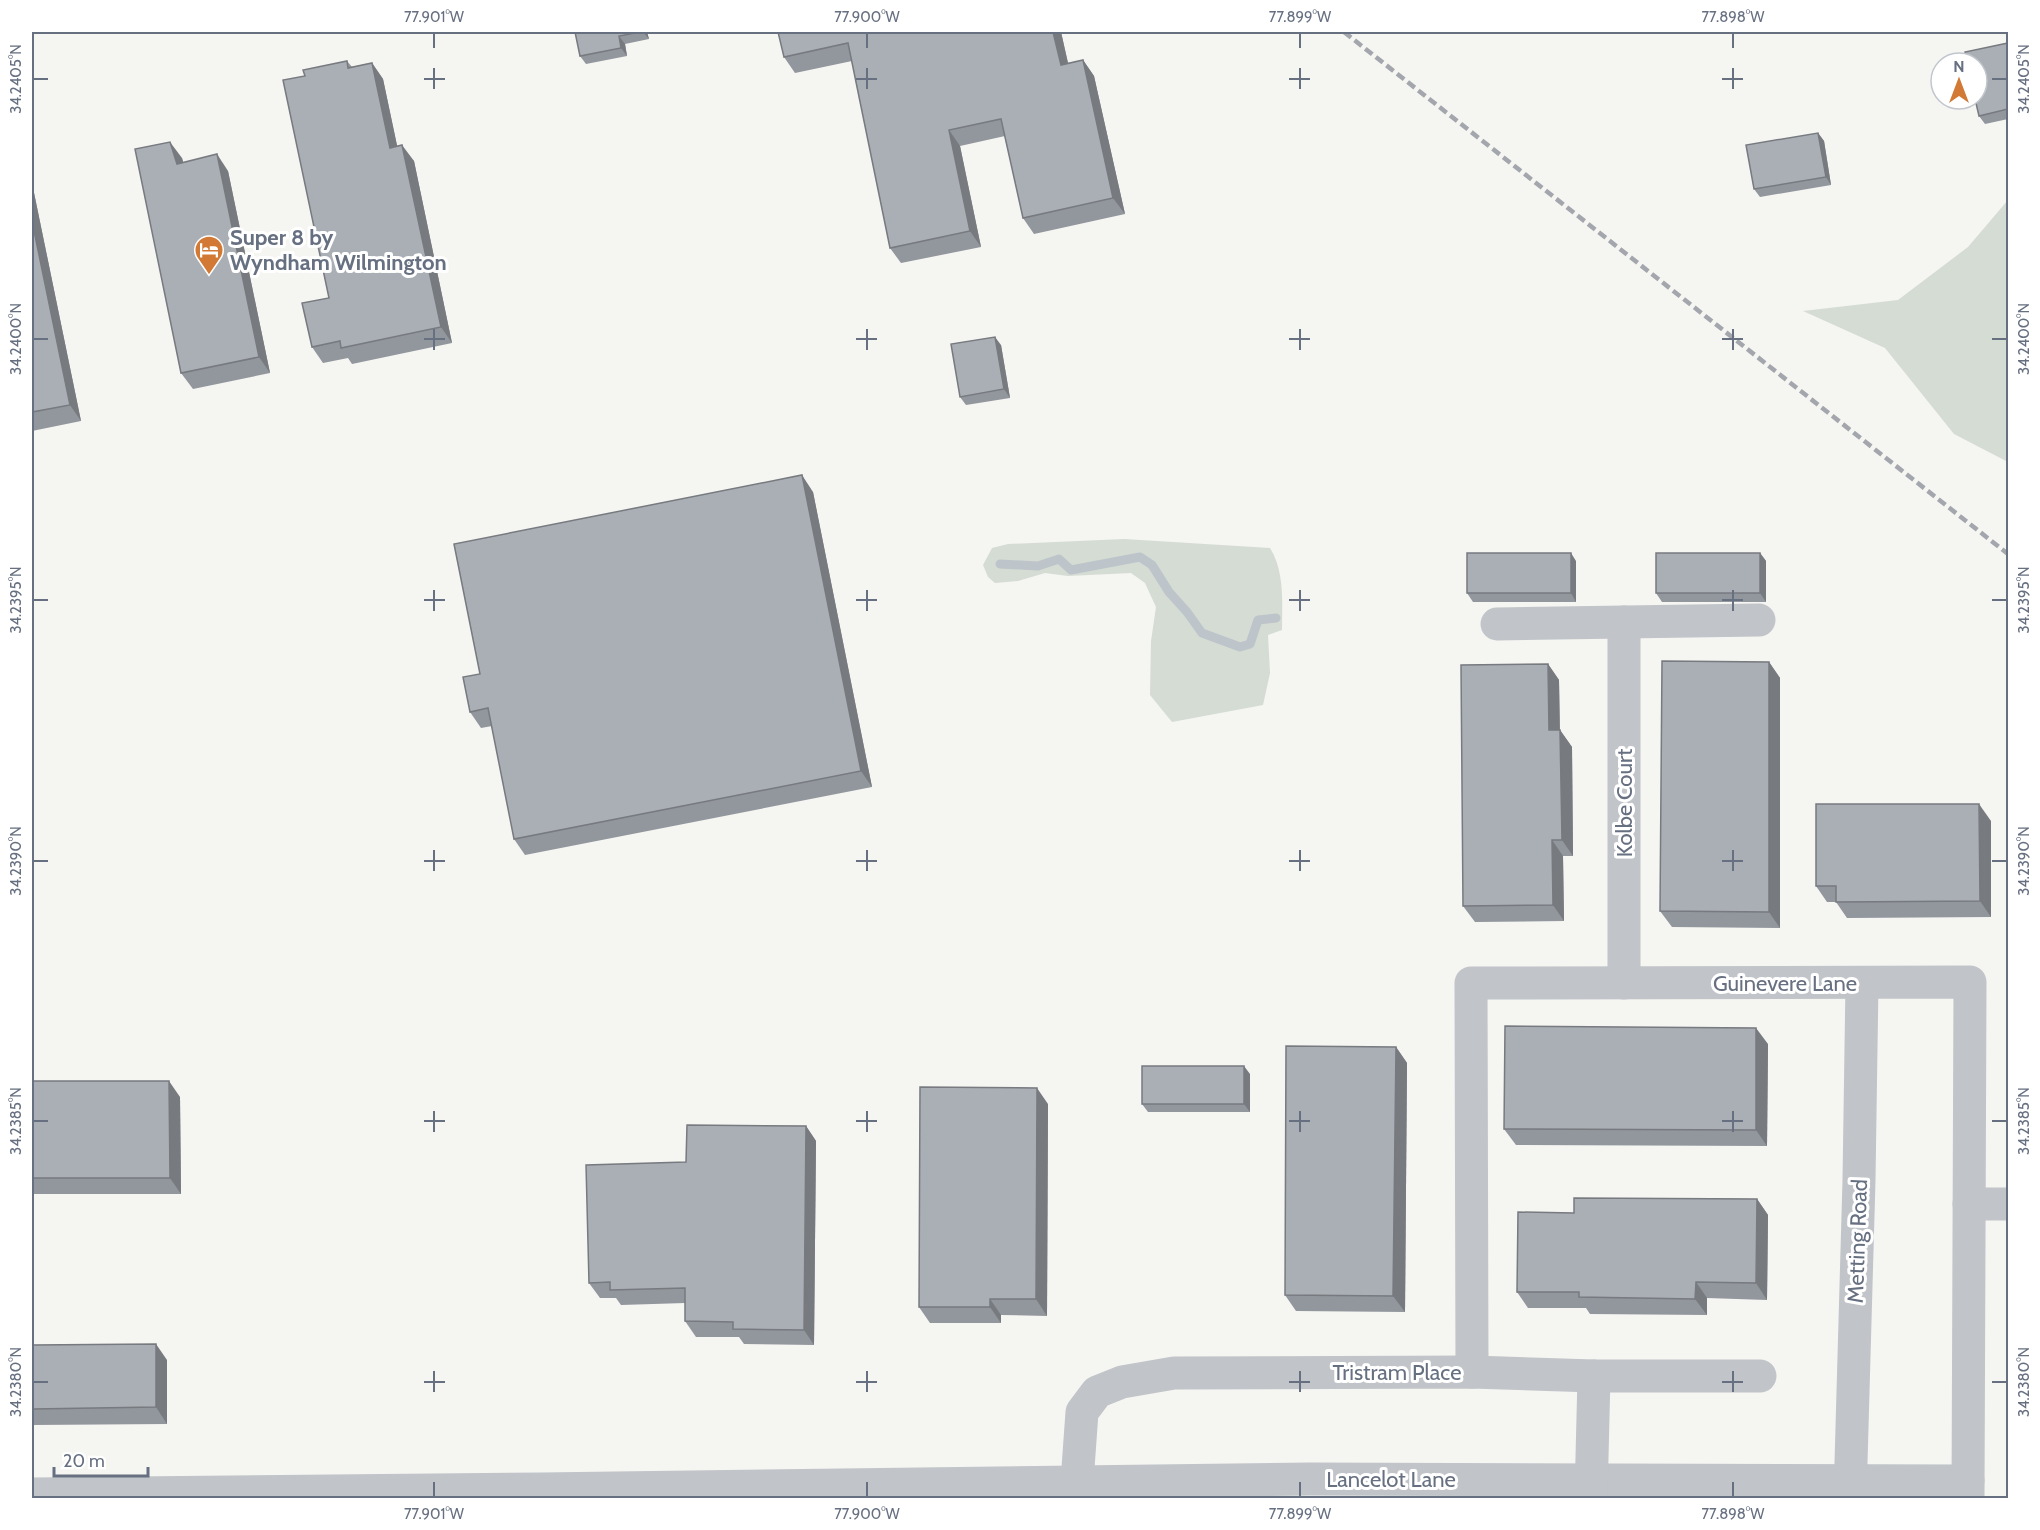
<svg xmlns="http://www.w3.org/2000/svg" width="2040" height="1530" font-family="Cabin,sans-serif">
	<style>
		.green { fill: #d5dcd4 }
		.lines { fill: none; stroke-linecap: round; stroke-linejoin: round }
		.stream { stroke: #bdc4ca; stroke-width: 9 }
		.minor { stroke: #c1c4c8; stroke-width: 33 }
		.rail { stroke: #a3a6ac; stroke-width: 4.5; stroke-dasharray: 9 4.5; stroke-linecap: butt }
		.wall { fill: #92969d }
		.shaded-wall { fill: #777a7f }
		.building { fill: #aaafb6; stroke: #777a7f; stroke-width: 1.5 }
		.ticks { fill: none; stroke: #677081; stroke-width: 2 }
		.labels { text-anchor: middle; stroke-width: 6; stroke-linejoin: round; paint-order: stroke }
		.poi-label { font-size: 22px; font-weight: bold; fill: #677081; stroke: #fff; text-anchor: start }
		.street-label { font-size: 22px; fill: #677081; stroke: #fff }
		.neatline { fill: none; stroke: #677081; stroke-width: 2 }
		.ticks-label { font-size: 15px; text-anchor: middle; fill: #677081 }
	</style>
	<rect width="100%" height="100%" fill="#f5f5f2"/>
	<!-- green -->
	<g class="green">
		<polygon points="2008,200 2008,462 1954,434 1885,348 1803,311 1898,300 1968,247"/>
		<path d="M1124,539L1270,548C1285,572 1282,603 1282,630L1268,635L1270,673L1263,705L1172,722L1150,695L1151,641L1156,607L1145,583L1131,573L1068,576L1045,573L1018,581L995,583L988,577L983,565L992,548L1008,544Z"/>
	</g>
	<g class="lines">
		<!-- stream -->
		<polyline class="stream" points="1000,564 1038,566 1059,559 1071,570 1140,557 1152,565 1169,592 1187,612 1202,633 1240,647 1250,644 1258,620 1276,618"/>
		<!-- minor -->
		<g class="minor">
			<polyline points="1624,622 1624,983"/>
			<polyline points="1497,624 1759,620"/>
			<polyline points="1969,1204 2008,1204"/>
			<polyline points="1472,1372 1471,983 1970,982 1968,1498"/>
			<polyline points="1077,1482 1082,1412 1097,1392 1122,1382 1174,1373 1472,1372 1594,1376 1760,1376"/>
			<polyline points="32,1494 541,1489 1310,1479 1968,1481"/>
			<polyline points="1591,1498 1594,1376"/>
			<polyline points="1850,1498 1859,1180 1862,983"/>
		</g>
		<!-- rail -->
		<polyline class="rail" points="1344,32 2008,554"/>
	</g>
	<!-- wall -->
	<g class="wall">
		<polygon points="575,32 647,32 649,39 625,44 627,56 586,64 580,56"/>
		<polygon points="778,32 1061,32 1068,63 1083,60 1094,76 1125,214 1034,234 1023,218 1005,136 960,146 981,247 901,263 890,248 852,61 795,73 784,57"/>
		<polygon points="2008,43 2008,119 1985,124 1979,116"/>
		<polygon points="347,61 352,67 372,63 383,79 397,146 414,161 452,343 352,364 348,358 323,363 312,347 329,298 305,76"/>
		<polygon points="1818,133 1824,141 1831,185 1760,197 1754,189"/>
		<polygon points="182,158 183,162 228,171 270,373 193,389 181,373"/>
		<polygon points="32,183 81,421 32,431"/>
		<polygon points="1001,345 1010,398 966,405 960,397"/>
		<polygon points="813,492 872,787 525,855 514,839 492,726 481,728 470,712 480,674"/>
		<polygon points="1760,553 1766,561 1766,602 1662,602 1656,593"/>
		<polygon points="1576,561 1576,602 1473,602 1467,593"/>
		<polygon points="1769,662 1780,678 1780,928 1672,927 1660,911"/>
		<polygon points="1548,664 1559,680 1560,730 1572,747 1573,856 1563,856 1564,921 1475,922 1463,906"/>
		<polygon points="1991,821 1991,917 1847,918 1836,902 1827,902 1816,886"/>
		<polygon points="1768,1044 1767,1146 1516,1145 1504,1129"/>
		<polygon points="1396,1047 1407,1063 1405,1312 1296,1311 1285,1295"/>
		<polygon points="1250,1074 1250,1112 1148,1112 1142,1104"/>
		<polygon points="32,1081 180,1097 181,1194 32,1194"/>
		<polygon points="1048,1104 1047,1316 1001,1315 1001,1323 930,1323 919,1307"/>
		<polygon points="806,1126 816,1141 814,1345 744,1344 739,1337 696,1337 685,1321 685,1303 621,1305 616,1298 600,1298 589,1283 686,1162"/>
		<polygon points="1757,1199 1768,1215 1767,1300 1707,1298 1707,1315 1590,1314 1586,1308 1528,1308 1517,1292 1574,1213"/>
		<polygon points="32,1345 167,1360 167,1424 32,1425"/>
	</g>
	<!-- shaded-wall -->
	<g class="shaded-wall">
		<polygon points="643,32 647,32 649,39"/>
		<polygon points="1053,32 1061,32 1072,81 1061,65"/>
		<polygon points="619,36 625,44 627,56 621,48"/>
		<polygon points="1083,60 1094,76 1125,214 1113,198"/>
		<polygon points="372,63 383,79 401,164 390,148"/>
		<polygon points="949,130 960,146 981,247 970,231"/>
		<polygon points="1818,133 1824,141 1831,185 1826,177"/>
		<polygon points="170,142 182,158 188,180 177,164"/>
		<polygon points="402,145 414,161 452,343 441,327"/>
		<polygon points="217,154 228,171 270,373 259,357"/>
		<polygon points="32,183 81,421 70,405 32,221"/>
		<polygon points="995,337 1001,345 1010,398 1004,389"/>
		<polygon points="802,475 813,492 872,787 861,771"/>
		<polygon points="1571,553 1576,561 1576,602 1571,593"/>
		<polygon points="1760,553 1766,561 1766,602 1760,593"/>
		<polygon points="1769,662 1780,678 1780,928 1769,912"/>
		<polygon points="1548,664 1559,680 1560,747 1549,730"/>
		<polygon points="1560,730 1572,747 1573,856 1562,840"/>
		<polygon points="1979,804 1991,821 1991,917 1980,901"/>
		<polygon points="1552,840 1563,856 1564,921 1553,905"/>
		<polygon points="1756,1028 1768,1044 1767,1146 1756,1130"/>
		<polygon points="1396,1047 1407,1063 1405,1312 1393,1296"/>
		<polygon points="1244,1066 1250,1074 1250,1112 1244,1104"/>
		<polygon points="169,1081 180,1097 181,1194 170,1178"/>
		<polygon points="1037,1088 1048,1104 1047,1316 1036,1299"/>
		<polygon points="806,1126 816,1141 814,1345 804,1330"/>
		<polygon points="1757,1199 1768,1215 1767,1300 1756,1283"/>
		<polygon points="1696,1282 1707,1298 1707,1315 1695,1299"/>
		<polygon points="990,1299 1001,1315 1001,1323 990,1307"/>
		<polygon points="156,1344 167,1360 167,1424 156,1407"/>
	</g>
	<!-- building -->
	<g class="building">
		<polygon points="575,32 640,32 619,36 621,48 580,56"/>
		<polygon points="778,32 1053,32 1061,65 1083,60 1113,198 1023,218 1001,119 949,130 970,231 890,248 848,43 784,57"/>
		<polygon points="2008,43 2008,109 1979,116 1975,99 1977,99 1977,63 1968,63 1965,52"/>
		<polygon points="347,61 348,68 372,63 390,148 402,145 441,327 341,348 340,341 312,347 302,303 329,298 283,80 305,76 303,70"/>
		<polygon points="1818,133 1826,177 1754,189 1746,145"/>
		<polygon points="170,142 177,164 217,154 259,357 181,373 135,149"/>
		<polygon points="32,221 70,405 32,412"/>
		<polygon points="995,337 1004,389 960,397 951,344"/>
		<polygon points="802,475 861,771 514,839 488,708 470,712 463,677 480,674 454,544"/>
		<rect x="1467" y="553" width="104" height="40"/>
		<rect x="1656" y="553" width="104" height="40"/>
		<polygon points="1662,661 1769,662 1769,912 1660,911"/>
		<polygon points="1548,664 1549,730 1560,730 1562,840 1552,840 1553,905 1463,906 1461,665"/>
		<polygon points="1816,804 1979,804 1980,901 1836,902 1836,886 1816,886"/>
		<polygon points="1505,1026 1756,1028 1756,1130 1504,1129"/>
		<polygon points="1286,1046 1396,1047 1393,1296 1285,1295"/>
		<rect x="1142" y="1066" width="102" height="38"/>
		<polygon points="32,1081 169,1081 170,1178 32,1178"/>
		<polygon points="920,1087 1037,1088 1036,1299 990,1299 990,1307 919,1307"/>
		<polygon points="687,1125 806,1126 804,1330 733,1329 733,1322 685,1321 685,1288 610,1290 610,1282 589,1283 586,1165 686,1162"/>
		<polygon points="1574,1198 1757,1199 1756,1283 1696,1282 1695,1299 1579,1297 1579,1292 1517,1292 1518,1212 1574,1213"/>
		<polygon points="156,1344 156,1407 32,1409 32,1345"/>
	</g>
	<!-- ticks -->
	<path class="ticks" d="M434,33V48M867,33V48M1300,33V48M1733,33V48M434,68V89M867,68V89M1300,68V89M1733,68V89M33,79H48M424,79H445M856,79H877M1289,79H1310M1722,79H1743M1992,79H2007M434,329V350M867,329V350M1300,329V350M1733,329V350M33,339H48M424,339H445M856,339H877M1289,339H1310M1722,339H1743M1992,339H2007M434,590V611M867,590V611M1300,590V611M1733,590V611M33,600H48M424,600H445M856,600H877M1289,600H1310M1722,600H1743M1992,600H2007M434,850V871M867,850V871M1300,850V871M1733,850V871M33,861H48M424,861H445M856,861H877M1289,861H1310M1722,861H1743M1992,861H2007M434,1111V1132M867,1111V1132M1300,1111V1132M1733,1111V1132M33,1121H48M424,1121H445M856,1121H877M1289,1121H1310M1722,1121H1743M1992,1121H2007M434,1371V1392M867,1371V1392M1300,1371V1392M1733,1371V1392M33,1382H48M424,1382H445M856,1382H877M1289,1382H1310M1722,1382H1743M1992,1382H2007M434,1482V1497M867,1482V1497M1300,1482V1497M1733,1482V1497"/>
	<!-- icons -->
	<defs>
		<g id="hotel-pin" transform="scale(1.5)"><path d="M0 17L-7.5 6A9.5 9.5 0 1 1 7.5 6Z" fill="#d27a35" stroke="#fff"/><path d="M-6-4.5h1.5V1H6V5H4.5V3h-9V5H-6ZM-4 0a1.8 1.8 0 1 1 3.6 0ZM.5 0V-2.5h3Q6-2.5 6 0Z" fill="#fff"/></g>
	</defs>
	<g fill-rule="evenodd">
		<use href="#hotel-pin" x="209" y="250"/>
	</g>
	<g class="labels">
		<!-- poi labels -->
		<g class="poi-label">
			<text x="230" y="245">Super 8 by<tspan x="230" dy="25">Wyndham Wilmington</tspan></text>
		</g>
		<!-- street labels -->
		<g class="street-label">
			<text transform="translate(1624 803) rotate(-90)" y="8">Kolbe Court</text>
			<text x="1785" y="991">Guinevere Lane</text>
			<text transform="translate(1857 1241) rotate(-88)" y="8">Metting Road</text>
			<text x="1397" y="1380">Tristram Place</text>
			<text x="1391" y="1487">Lancelot Lane</text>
		</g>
	</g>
	<!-- border -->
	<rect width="2040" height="1530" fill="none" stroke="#ffffff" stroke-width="66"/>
	<!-- north arrow -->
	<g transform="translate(1959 81)"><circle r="28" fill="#ffffff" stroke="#c2c6cd" stroke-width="1.5"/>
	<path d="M0-4.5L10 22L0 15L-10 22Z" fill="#d27a35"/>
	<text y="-9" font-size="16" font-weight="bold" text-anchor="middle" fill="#677081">N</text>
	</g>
	<!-- scale -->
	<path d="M54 1467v9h94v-9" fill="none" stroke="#677081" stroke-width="3"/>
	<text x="63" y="1467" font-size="18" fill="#677081" stroke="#ffffff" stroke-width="4.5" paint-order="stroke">20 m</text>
	<rect x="33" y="33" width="1974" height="1464" class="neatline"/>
	<g class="ticks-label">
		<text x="434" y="22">77.901°W</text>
		<text x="867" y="22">77.900°W</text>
		<text x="1300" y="22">77.899°W</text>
		<text x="1733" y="22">77.898°W</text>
		<text transform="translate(16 79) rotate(-90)" y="5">34.2405°N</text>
		<text transform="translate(2024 79) rotate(-90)" y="5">34.2405°N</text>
		<text transform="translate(16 339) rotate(-90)" y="5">34.2400°N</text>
		<text transform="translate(2024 339) rotate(-90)" y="5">34.2400°N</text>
		<text transform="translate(16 600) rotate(-90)" y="5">34.2395°N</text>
		<text transform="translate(2024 600) rotate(-90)" y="5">34.2395°N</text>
		<text transform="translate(16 861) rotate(-90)" y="5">34.2390°N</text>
		<text transform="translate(2024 861) rotate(-90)" y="5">34.2390°N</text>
		<text transform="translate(16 1121) rotate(-90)" y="5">34.2385°N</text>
		<text transform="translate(2024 1121) rotate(-90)" y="5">34.2385°N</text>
		<text transform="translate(16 1382) rotate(-90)" y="5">34.2380°N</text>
		<text transform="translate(2024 1382) rotate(-90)" y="5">34.2380°N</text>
		<text x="434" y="1519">77.901°W</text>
		<text x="867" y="1519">77.900°W</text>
		<text x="1300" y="1519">77.899°W</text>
		<text x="1733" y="1519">77.898°W</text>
	</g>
</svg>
